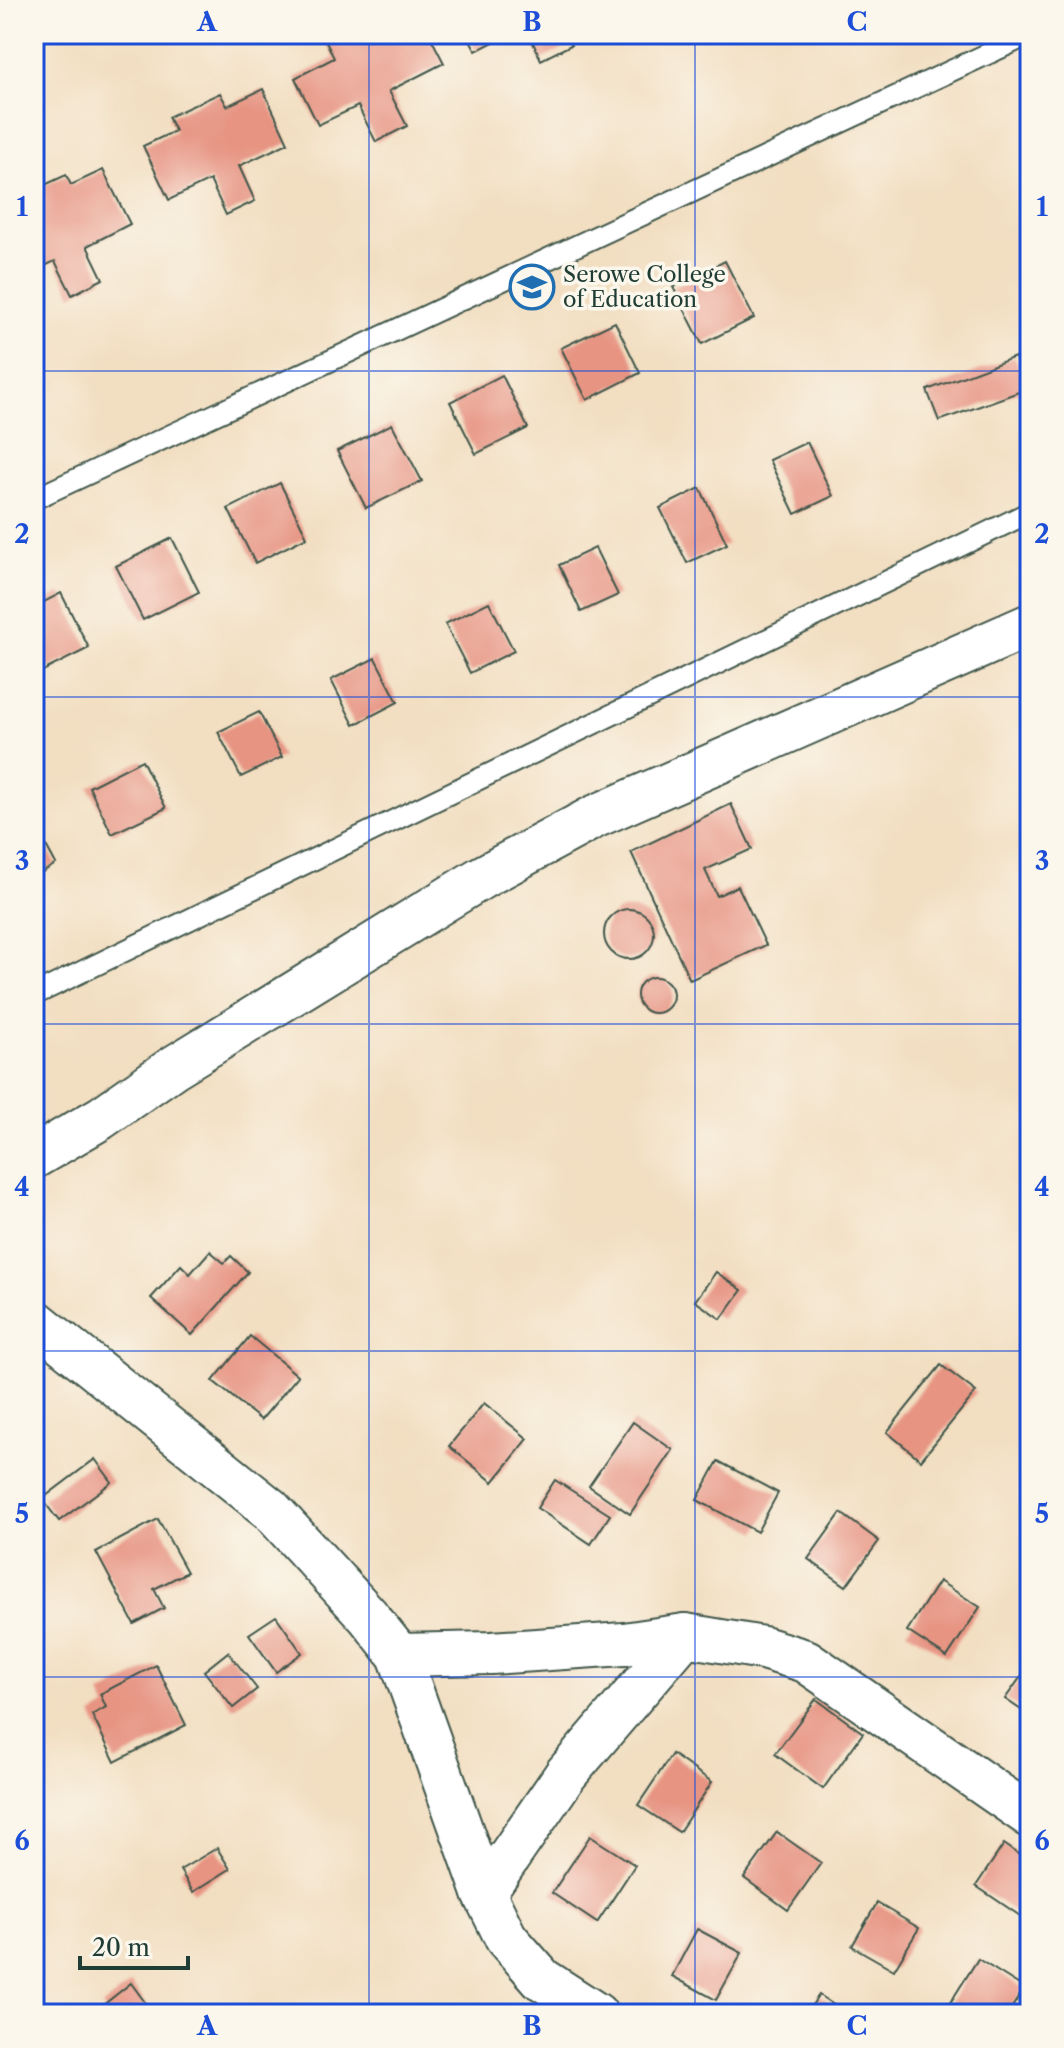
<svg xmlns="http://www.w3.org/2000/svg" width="1064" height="2048" font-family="'Libre Caslon Text',serif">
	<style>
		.building { fill: #e79483 }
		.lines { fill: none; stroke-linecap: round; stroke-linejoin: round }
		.lane-casing { stroke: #3f5549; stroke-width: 24 }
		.street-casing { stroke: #3f5549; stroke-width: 46 }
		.lane { stroke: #fff; stroke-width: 20 }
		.street { stroke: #fff; stroke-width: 42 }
		.grid { fill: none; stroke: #1d4ed8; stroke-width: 2; stroke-opacity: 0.55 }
		.labels { text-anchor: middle; stroke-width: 7; stroke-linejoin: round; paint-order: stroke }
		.poi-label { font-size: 22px; fill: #1f3d34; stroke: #fbf7ec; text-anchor: start }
		.neatline { fill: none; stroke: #1d4ed8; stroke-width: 3 }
		.grid-label { font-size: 26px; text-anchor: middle; font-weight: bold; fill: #1d4ed8 }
	</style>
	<rect width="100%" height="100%" fill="#fbf7ec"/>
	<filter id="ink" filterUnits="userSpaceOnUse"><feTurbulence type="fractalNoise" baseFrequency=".0125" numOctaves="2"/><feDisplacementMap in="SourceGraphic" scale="16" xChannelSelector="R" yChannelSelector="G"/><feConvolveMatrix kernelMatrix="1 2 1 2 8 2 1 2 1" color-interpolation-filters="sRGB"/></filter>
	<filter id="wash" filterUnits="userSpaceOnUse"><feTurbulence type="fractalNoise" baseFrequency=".006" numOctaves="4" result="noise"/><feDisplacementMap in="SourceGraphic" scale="32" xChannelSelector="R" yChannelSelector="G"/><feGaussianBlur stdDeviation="1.8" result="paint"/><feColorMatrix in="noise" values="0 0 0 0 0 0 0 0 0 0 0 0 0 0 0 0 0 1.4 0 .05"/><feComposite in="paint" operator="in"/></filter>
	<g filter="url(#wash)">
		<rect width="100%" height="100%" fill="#f2dec1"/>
		<g id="blocks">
			<!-- building -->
			<g class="building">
				<polygon points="337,34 429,34 444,63 389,91 407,126 376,142 358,106 318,125 295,78 334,58 325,40"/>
				<polygon points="467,34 509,34 476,51"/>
				<polygon points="529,34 566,34 571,45 541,60"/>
				<polygon points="263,89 288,143 239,166 255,201 226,215 210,180 169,200 143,146 175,131 168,117 220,93 227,106"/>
				<polygon points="103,170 130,224 87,246 103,279 72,295 55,261 34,271 34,190 66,175 71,185"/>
				<polygon points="725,261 754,318 702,344 673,287"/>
				<polygon points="615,322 640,373 587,400 561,348"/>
				<polygon points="1015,357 1027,389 939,421 927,390"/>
				<polygon points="502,375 528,428 476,454 450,402"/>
				<polygon points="392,424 422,481 366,508 337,451"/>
				<polygon points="807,442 833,496 795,514 769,460"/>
				<polygon points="280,483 307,537 255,563 228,509"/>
				<polygon points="700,488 727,544 687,563 660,508"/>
				<polygon points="172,538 199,592 143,620 116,566"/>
				<polygon points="595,548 618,595 581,612 559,565"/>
				<polygon points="61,593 89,648 35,675 34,607"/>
				<polygon points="489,602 514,651 470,673 445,624"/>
				<polygon points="375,658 398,702 354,725 331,680"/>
				<polygon points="259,712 282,757 241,777 218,732"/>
				<polygon points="142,760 166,808 112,834 89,787"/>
				<polygon points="731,804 752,849 705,870 717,896 738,886 766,945 690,980 631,852"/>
				<polygon points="34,823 56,864 34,877"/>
				<circle cx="629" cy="934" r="25"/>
				<circle cx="655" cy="995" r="18"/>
				<polygon points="210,1251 224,1263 231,1256 248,1272 192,1335 151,1298 181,1265 190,1274"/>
				<polygon points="716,1272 742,1290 721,1319 695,1301"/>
				<polygon points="250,1336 298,1376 261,1420 213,1381"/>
				<polygon points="941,1365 976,1392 921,1460 887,1432"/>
				<polygon points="484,1403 528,1439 493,1482 449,1446"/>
				<polygon points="633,1422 673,1450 630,1514 589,1486"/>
				<polygon points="95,1459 112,1482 59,1521 42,1499"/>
				<polygon points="718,1461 778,1493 757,1532 697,1500"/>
				<polygon points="555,1480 610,1515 591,1544 537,1508"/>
				<polygon points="841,1513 879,1541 846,1586 808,1559"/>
				<polygon points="158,1519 187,1572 154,1589 164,1608 134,1624 96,1552"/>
				<polygon points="939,1581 980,1607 947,1657 907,1631"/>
				<polygon points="276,1616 302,1653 276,1672 249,1634"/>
				<polygon points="228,1652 257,1689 233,1708 204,1671"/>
				<polygon points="1030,1664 1030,1716 1005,1699"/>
				<polygon points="156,1665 186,1725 115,1762 92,1715 106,1707 100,1694"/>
				<polygon points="816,1699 863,1733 823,1789 775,1754"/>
				<polygon points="672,1754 712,1782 679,1832 638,1805"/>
				<polygon points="777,1832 821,1863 788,1910 744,1878"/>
				<polygon points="590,1836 635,1865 597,1923 552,1893"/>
				<polygon points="1004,1844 1026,1859 1030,1853 1029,1922 976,1886"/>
				<polygon points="217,1848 230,1869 193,1892 180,1870"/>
				<polygon points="877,1903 919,1928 894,1970 852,1946"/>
				<polygon points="697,1929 742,1953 716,2000 672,1976"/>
				<polygon points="978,1959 1024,1988 1008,2014 943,2014"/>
				<polygon points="131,1983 147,2005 135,2014 108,2014 102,2006"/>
				<polygon points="819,1995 847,2014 806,2014"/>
			</g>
		</g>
	</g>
	<g filter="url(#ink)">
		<use href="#blocks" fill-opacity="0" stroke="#3f5549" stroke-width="2"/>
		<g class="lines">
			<!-- lane casing -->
			<g class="lane-casing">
				<g id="lane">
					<polyline points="34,499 1030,34"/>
					<polyline points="40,992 1030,512"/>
				</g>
			</g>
			<!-- street casing -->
			<g class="street-casing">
				<g id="street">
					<polyline points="34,1157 101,1118 174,1067 481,878 594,817 1030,625"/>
					<polyline points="34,1320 270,1509 368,1616 399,1655 484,1893 506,1938 542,1979 596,2014"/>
					<polyline points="399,1655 491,1653 624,1644 685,1635 763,1648 806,1661 1030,1816"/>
					<polyline points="484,1893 566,1774 685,1635"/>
				</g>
			</g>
			<!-- lane -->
			<use href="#lane" class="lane"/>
			<!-- street -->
			<use href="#street" class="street"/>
		</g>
	</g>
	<!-- grid -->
	<path class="grid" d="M369,34V2014M695,34V2014M34,371H1030M34,697H1030M34,1024H1030M34,1351H1030M34,1677H1030"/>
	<!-- icons -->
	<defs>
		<g id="university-ring" transform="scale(2.3)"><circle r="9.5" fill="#fbf7ec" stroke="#1f6fb2" stroke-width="1.5"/><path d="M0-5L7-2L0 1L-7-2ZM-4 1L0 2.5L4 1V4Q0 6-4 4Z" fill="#1f6fb2"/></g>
	</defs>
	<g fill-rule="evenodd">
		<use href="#university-ring" x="532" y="287"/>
	</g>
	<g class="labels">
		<!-- poi labels -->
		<g class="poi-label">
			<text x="563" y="282">Serowe College<tspan x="563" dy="25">of Education</tspan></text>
		</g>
	</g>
	<!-- margin -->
	<rect width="1064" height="2048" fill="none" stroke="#fbf7ec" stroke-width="88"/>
	<!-- scale -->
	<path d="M80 1956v12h108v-12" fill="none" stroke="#1f3d34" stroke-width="4"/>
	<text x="92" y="1956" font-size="24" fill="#1f3d34" stroke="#fbf7ec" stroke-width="6" paint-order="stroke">20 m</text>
	<rect x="44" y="44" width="976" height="1960" class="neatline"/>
	<g class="grid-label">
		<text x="207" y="31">A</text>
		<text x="532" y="31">B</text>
		<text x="857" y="31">C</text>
		<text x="22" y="216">1</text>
		<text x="1042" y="216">1</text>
		<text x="22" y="543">2</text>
		<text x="1042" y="543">2</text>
		<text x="22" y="870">3</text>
		<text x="1042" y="870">3</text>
		<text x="22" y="1196">4</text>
		<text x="1042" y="1196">4</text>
		<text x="22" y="1523">5</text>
		<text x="1042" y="1523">5</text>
		<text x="22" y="1850">6</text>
		<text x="1042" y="1850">6</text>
		<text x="207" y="2035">A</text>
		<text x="532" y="2035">B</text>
		<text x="857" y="2035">C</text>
	</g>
</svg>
